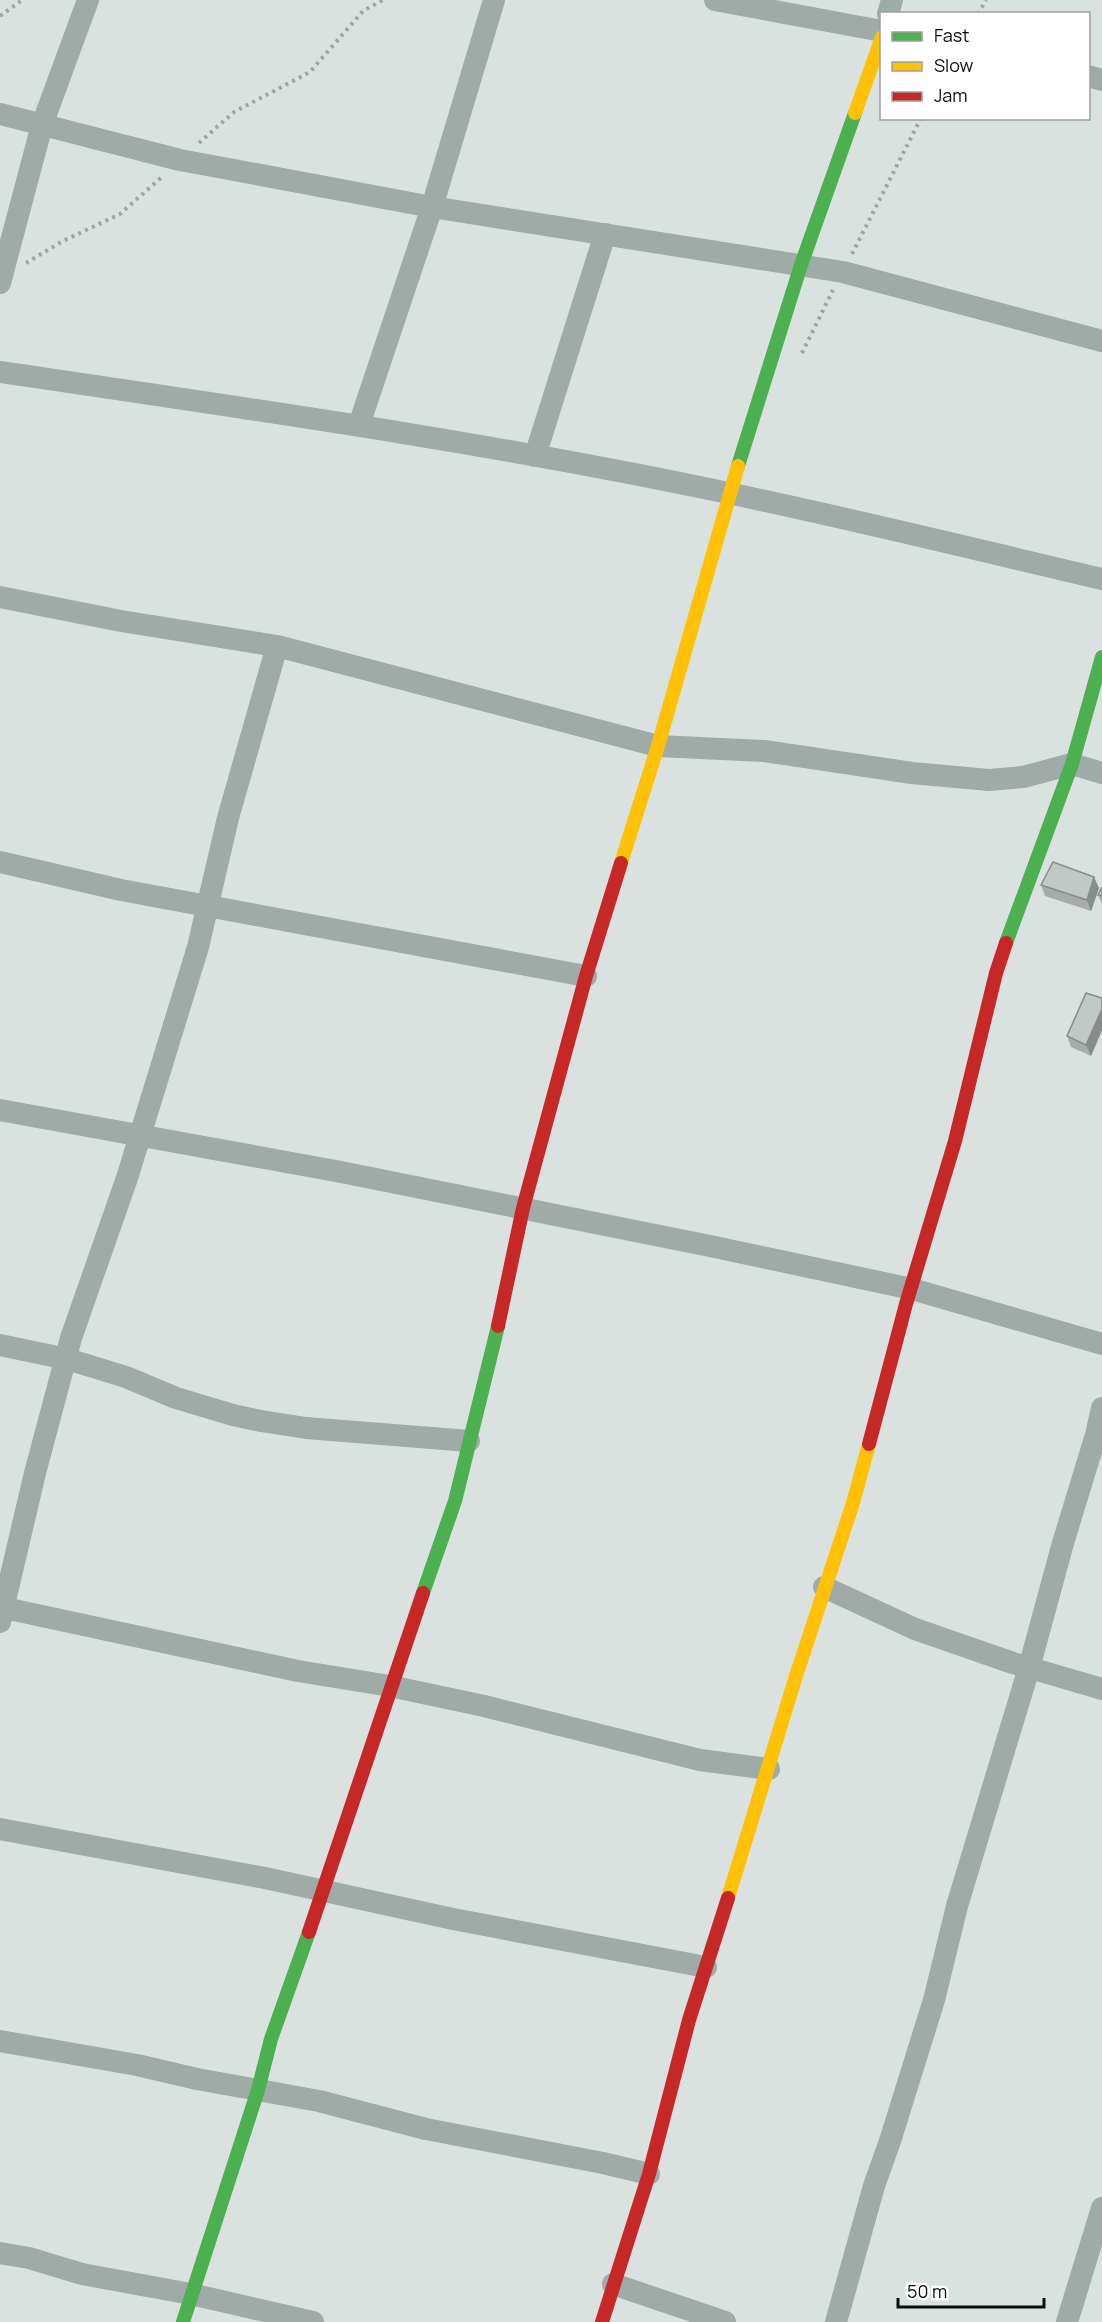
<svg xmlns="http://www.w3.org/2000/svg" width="1102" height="2322" font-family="Manrope,sans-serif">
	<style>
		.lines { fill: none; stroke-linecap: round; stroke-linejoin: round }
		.path { stroke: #9ba6a3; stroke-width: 4; stroke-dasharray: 3 4.5; stroke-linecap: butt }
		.street { stroke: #9eaba6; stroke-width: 22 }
		.fast { stroke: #4caf50; stroke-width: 14 }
		.slow { stroke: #ffc107; stroke-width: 14 }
		.jam { stroke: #c62828; stroke-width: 14 }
		.wall { fill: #a7acaa }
		.shaded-wall { fill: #888c8b }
		.building { fill: #c2c8c6; stroke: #888c8b; stroke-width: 1.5 }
	</style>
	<rect width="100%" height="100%" fill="#dae2df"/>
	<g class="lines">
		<!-- path -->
		<g class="path">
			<polyline points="978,14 986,0"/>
			<polyline points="0,16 22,0"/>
			<polyline points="199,143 234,112 310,72 363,11 383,0"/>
			<polyline points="852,254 921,118"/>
			<polyline points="26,263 63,241 120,214 163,176"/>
			<polyline points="802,353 833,290"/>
		</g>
		<!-- street -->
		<g class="street">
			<polyline points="715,0 882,31"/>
			<polyline points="888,14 892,0"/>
			<polyline points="1088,76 1102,80"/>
			<polyline points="0,114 180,160 432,207 843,272 1102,341"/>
			<polyline points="0,283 42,125 88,0"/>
			<path d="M0,372C244,408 487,442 728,493C853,519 978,550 1102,579"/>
			<polyline points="359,425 432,207 494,0"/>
			<polyline points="535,456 605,234"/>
			<polyline points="0,597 121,621 277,646 658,746 764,751 912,773 989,780 1023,777 1072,764 1102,773"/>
			<polyline points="0,862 121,890 586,976"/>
			<polyline points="0,1110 341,1172 710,1246 912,1289 1102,1344"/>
			<polyline points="0,1345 67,1359 126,1377 176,1398 233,1415 261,1421 306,1428 469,1441"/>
			<polyline points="824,1587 915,1629 1013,1663 1102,1689"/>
			<polyline points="0,1607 298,1671 390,1686 484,1706 700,1760 769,1769"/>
			<polyline points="0,1622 35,1473 71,1338 127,1178 198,947 228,818 277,646"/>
			<polyline points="0,1829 265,1878 453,1919 706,1967"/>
			<polyline points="0,2041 137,2065 197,2079 319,2101 426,2129 603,2163 649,2174"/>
			<polyline points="0,2253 29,2258 82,2274 191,2294 313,2322"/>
			<polyline points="613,2284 725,2322"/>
			<polyline points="836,2322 874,2186 890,2141 934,2000 957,1906 1029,1668 1063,1543 1096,1435 1102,1408"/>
			<polyline points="1067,2322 1102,2208"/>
		</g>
		<!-- fast -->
		<g class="fast">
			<polyline points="738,466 801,265 855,113"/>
			<polyline points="1006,943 1072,764 1102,657"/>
			<polyline points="423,1593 455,1501 498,1326"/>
			<polyline points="183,2322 258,2090 271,2039 309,1932"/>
		</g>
		<!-- slow -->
		<g class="slow">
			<polyline points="855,113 882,37"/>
			<polyline points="621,863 658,746 738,466"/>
			<polyline points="728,1898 796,1676 853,1503 869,1444"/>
		</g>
		<!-- jam -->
		<g class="jam">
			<polyline points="498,1326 523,1208 586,976 621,863"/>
			<polyline points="869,1444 906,1304 955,1141 996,973 1006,943"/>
			<polyline points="309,1932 423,1593"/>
			<polyline points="602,2322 649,2174 689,2020 728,1898"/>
		</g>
	</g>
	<!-- wall -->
	<g class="wall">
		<polygon points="1041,885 1099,888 1091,911 1045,896"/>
		<polygon points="1102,887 1102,904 1098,895"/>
		<polygon points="1102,998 1102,1030 1091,1056 1071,1047 1067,1036"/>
	</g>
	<!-- shaded-wall -->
	<g class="shaded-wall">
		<polygon points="1094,877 1099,888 1091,911 1087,900"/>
		<polygon points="1102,1009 1102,1030 1091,1056 1086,1045"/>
	</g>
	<!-- building -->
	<g class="building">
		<polygon points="1053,862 1094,877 1087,900 1041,885"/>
		<polygon points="1102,887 1102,896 1098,895"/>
		<polygon points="1086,993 1102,998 1102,1009 1086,1045 1067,1036"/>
	</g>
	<!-- legend -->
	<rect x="880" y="12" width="210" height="108" fill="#ffffff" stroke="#9d9f9e" stroke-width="1.5"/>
	<rect x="892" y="32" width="30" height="9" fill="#4caf50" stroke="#9d9f9e" stroke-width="1.5"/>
	<text x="934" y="42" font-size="18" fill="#090e0c">Fast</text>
	<rect x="892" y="62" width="30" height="9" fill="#ffc107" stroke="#9d9f9e" stroke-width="1.5"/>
	<text x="934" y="72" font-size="18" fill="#090e0c">Slow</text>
	<rect x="892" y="92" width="30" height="9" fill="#c62828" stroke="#9d9f9e" stroke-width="1.5"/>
	<text x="934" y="102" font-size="18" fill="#090e0c">Jam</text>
	<!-- scale -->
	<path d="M898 2298v9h146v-9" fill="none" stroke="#090e0c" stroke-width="3"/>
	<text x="907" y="2298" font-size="18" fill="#090e0c" stroke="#ffffff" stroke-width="4.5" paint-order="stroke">50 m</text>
</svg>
